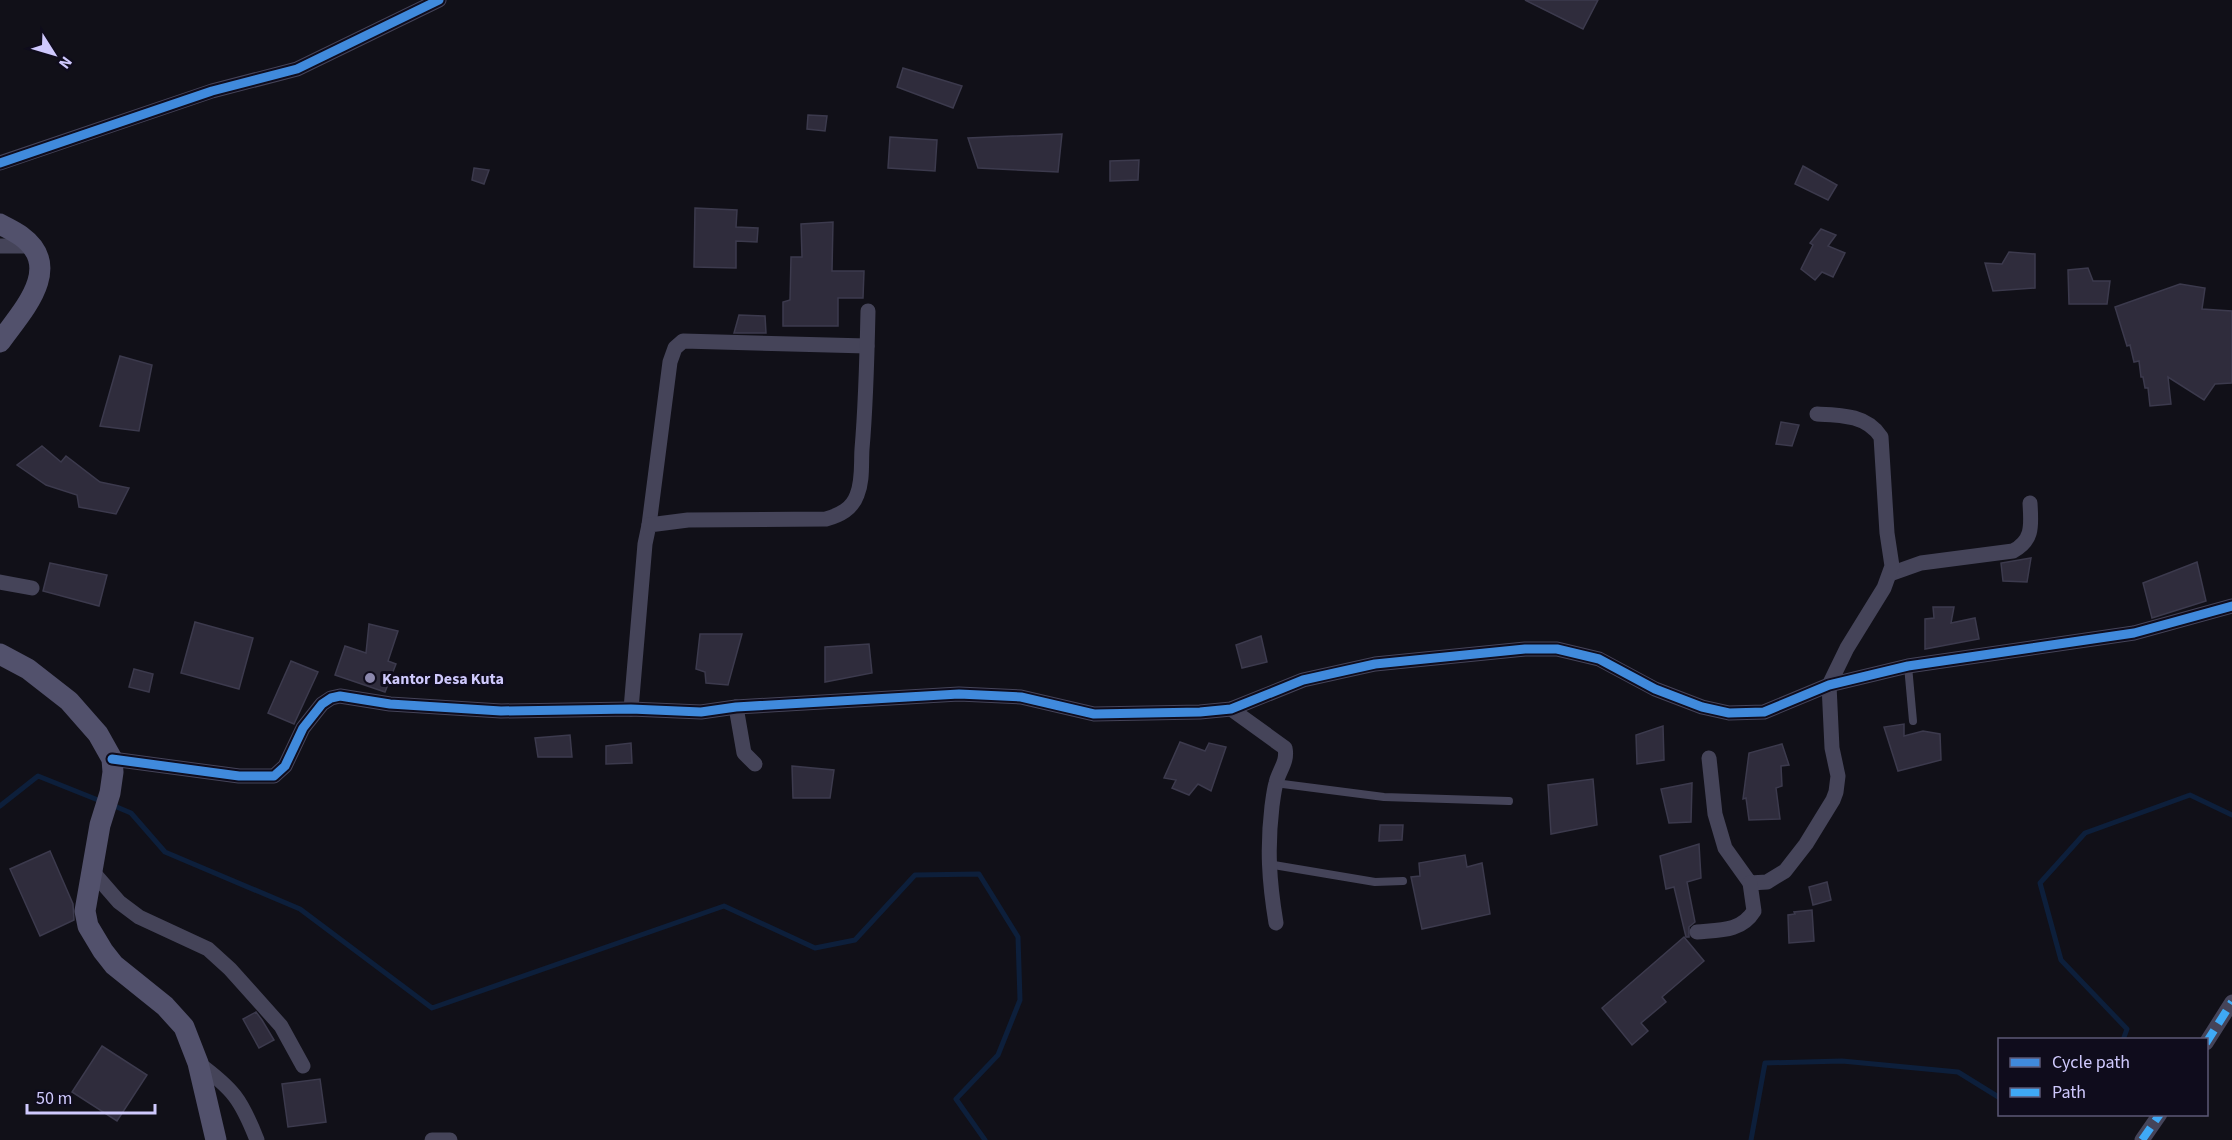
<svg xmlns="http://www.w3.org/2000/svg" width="2232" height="1140" font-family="'Source Sans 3',sans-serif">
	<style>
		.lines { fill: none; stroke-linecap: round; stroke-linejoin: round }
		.stream { stroke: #0d1f3b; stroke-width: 5 }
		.building { fill: #2f2c3c; stroke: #3c3a4d; stroke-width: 1.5 }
		.lane { stroke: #454459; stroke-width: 8 }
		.street { stroke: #454459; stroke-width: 15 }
		.secondary { stroke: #52516c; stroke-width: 21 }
		.quiet { stroke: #3fa9f5; stroke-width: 8; stroke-dasharray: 15 8; stroke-linecap: butt }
		.cycleway-casing { stroke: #0f0c1c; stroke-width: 13 }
		.cycleway { stroke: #408adc; stroke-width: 9 }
		.poi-dot { fill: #8c88ad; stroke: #0f0c1c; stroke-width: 2 }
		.labels { text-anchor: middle; stroke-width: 6; stroke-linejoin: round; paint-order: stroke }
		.poi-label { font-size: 16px; font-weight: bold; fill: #cfc9fd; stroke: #0f0c1c; text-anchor: start }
	</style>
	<rect width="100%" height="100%" fill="#111018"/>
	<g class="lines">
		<!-- stream -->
		<g class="stream">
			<polyline points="112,805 131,813 165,852 300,909 432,1008 724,906 815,948 855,940 915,875 979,874 1018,937 1020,1000 998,1055 956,1099 985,1140"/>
			<polyline points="0,806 38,776 103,802"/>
			<polyline points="2123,1040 2127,1029 2061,960 2040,883 2085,833 2190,795 2232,815"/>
			<polyline points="1751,1140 1765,1063 1842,1061 1958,1072 2000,1098"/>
		</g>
	</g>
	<!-- building -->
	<g class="building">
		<polygon points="1525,0 1598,0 1583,29"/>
		<polygon points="903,68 962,86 953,108 897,87"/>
		<polygon points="808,115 827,116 825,131 807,129"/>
		<polygon points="1062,134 1058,172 978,168 968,138"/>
		<polygon points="890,137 937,140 935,171 888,168"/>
		<polygon points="1139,160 1138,180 1110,181 1110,161"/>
		<polygon points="1803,166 1837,185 1828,200 1795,184"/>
		<polygon points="474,168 489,170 484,184 472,180"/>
		<polygon points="695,208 737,210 736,227 758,228 757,242 736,241 736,268 694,267"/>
		<polygon points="833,222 832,271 864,271 863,298 838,298 838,326 783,326 783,302 790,300 791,257 802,257 801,224"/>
		<polygon points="1821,229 1836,235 1828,246 1845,253 1833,277 1822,272 1815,280 1801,269 1813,245 1810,243"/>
		<polygon points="2009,252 2035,254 2035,288 1993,291 1985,263 2002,264"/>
		<polygon points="2088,268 2093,281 2110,281 2107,304 2069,304 2068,270"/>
		<polygon points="2180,284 2205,288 2202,309 2232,311 2232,383 2215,384 2204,400 2168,377 2171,404 2150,406 2148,388 2145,388 2143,377 2141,377 2139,361 2134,362 2130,345 2127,346 2115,307"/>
		<polygon points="739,315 765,316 766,333 734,333"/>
		<polygon points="120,356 152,365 139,431 100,426"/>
		<polygon points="1781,422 1799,425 1792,446 1776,444"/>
		<polygon points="42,446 61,462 66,456 100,482 129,488 116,514 79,507 77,495 46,485 17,465"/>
		<polygon points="2031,558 2027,582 2003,581 2001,563"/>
		<polygon points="2197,562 2206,601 2152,618 2143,583"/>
		<polygon points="50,563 107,575 99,606 43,591"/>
		<polygon points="1933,607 1954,607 1951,623 1975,618 1979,639 1925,649 1925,619 1934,618"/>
		<polygon points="195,622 253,638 239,689 181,673"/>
		<polygon points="369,624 398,631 388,661 396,664 385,692 335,675 345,646 366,653"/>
		<polygon points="700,634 742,634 728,685 706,683 705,672 696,669"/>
		<polygon points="1261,636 1267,662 1242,668 1236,645"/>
		<polygon points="869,644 872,673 825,682 825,647"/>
		<polygon points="291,661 318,672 294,724 268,713"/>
		<polygon points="134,669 153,674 149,692 129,687"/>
		<polygon points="1904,724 1904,736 1923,731 1940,734 1941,760 1898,771 1884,727"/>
		<polygon points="1663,726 1664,760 1637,764 1636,735"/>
		<polygon points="570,735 572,757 538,757 535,738"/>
		<polygon points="1180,742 1205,751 1209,743 1226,747 1211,791 1198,784 1189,795 1172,788 1176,780 1164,778"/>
		<polygon points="631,743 632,763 606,764 606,746"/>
		<polygon points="1782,744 1789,765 1781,766 1782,786 1776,788 1780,819 1749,820 1746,798 1743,799 1749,753"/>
		<polygon points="792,766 834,770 830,798 793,798"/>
		<polygon points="1593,779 1597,825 1551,834 1548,785"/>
		<polygon points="1692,783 1691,822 1669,823 1661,789"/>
		<polygon points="1380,825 1403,825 1402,840 1379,841"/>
		<polygon points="1699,844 1701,878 1687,882 1695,922 1689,927 1689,937 1686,937 1674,887 1666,889 1660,856"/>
		<polygon points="50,851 73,904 74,920 40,936 10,869"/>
		<polygon points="1465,855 1467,867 1482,863 1490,914 1422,929 1411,877 1420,876 1419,863"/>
		<polygon points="1827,882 1831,900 1813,905 1809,887"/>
		<polygon points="1812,910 1814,941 1789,943 1788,915 1795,914 1794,912"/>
		<polygon points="1684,937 1704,961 1662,997 1666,1002 1641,1023 1648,1031 1632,1045 1602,1008"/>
		<polygon points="256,1012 262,1020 274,1040 259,1048 243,1019"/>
		<polygon points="102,1046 147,1075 117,1121 72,1092"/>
		<polygon points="320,1079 326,1122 288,1127 282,1084"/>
	</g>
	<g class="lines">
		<!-- lane -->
		<g class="lane">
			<polyline points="1908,666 1913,721"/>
			<polyline points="1275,783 1384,797 1509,801"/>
			<polyline points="1268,864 1375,882 1403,881"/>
		</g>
		<!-- street -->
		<g class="street">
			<polyline points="0,163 212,91 297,69 439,0"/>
			<polyline points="0,246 30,246"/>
			<polyline points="649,525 670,362 675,348 683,341 867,346"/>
			<path d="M1890,574L1921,563L2013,551C2034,540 2031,524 2030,503"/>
			<polyline points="0,582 32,588"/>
			<polyline points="736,707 744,753 755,764"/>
			<path d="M631,709L645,544L649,525L688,520L826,519C840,515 852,509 857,495C863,480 861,464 862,449C866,403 867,358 868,311"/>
			<path d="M1231,709L1285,748C1288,762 1279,770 1276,783C1274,790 1273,799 1272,806C1267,848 1269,881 1276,923"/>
			<path d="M1709,758L1715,814L1725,848L1750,883L1767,882L1785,871L1806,844L1833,800L1836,792L1838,776L1832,748L1829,685L1847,648L1884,588L1892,566L1887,533L1881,437C1867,415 1841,415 1817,414"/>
			<polyline points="112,759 239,776 274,776 285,766 303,728 322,704 331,698 340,696 390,704 501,711 631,709 701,712 736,707 959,694 1021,697 1094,714 1200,712 1231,709 1303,680 1375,664 1525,649 1557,649 1599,659 1655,689 1702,707 1729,713 1764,712 1829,685 1908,666 2134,633 2232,606"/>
			<polyline points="92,871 119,902 139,917 208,949 230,969 281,1026 303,1066"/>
			<path d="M1697,932C1719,930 1741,932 1754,911L1750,883"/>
			<polyline points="2206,1043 2232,1002"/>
			<path d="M198,1063C233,1089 241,1099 257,1140"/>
			<polyline points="432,1140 450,1140"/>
			<polyline points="2142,1140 2160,1114"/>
		</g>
		<!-- secondary -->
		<g class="secondary">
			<path d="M0,224C7,228 14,231 21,236C65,268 21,312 0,342"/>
			<polyline points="0,654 28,669 69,701 98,734 112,759 113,772 110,793 100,825 85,911 88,926 103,951 114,965 165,1006 184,1027 198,1063 216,1140"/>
		</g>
		<!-- quiet -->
		<g class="quiet">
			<polyline points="2206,1043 2232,1002"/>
			<polyline points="2142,1140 2160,1114"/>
		</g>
		<!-- cycleway casing -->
		<g class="cycleway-casing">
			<g id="cycleway">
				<polyline points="0,163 212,91 297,69 439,0"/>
				<polyline points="112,759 239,776 274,776 285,766 303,728 322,704 331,698 340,696 390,704 501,711 631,709 701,712 736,707 959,694 1021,697 1094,714 1200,712 1231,709 1303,680 1375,664 1525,649 1557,649 1599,659 1655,689 1702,707 1729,713 1764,712 1829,685 1908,666 2134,633 2232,606"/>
			</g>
		</g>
		<!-- cycleway -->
		<use href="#cycleway" class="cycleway"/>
	</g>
	<!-- markers -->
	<circle class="poi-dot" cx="370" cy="678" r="6"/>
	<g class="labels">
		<!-- poi labels -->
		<g class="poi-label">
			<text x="382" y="684">Kantor Desa Kuta</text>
		</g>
	</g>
	<!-- legend -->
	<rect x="1998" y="1038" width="210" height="78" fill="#0f0c1c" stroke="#5c5876" stroke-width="1.5"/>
	<rect x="2010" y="1058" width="30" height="9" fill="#408adc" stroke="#5c5876" stroke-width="1.5"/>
	<text x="2052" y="1068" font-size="18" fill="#cfc9fd">Cycle path</text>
	<rect x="2010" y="1088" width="30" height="9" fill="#3fa9f5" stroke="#5c5876" stroke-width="1.5"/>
	<text x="2052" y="1098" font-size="18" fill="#cfc9fd">Path</text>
	<!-- north arrow -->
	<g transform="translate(54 54) rotate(127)" stroke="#0f0c1c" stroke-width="4.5" paint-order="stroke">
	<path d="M0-4.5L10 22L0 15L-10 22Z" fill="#cfc9fd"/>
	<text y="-9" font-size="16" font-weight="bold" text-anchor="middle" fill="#cfc9fd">N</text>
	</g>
	<!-- scale -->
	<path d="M27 1104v9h128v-9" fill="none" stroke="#cfc9fd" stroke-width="3"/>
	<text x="36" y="1104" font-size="18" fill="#cfc9fd" stroke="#0f0c1c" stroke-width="4.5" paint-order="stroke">50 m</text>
</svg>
